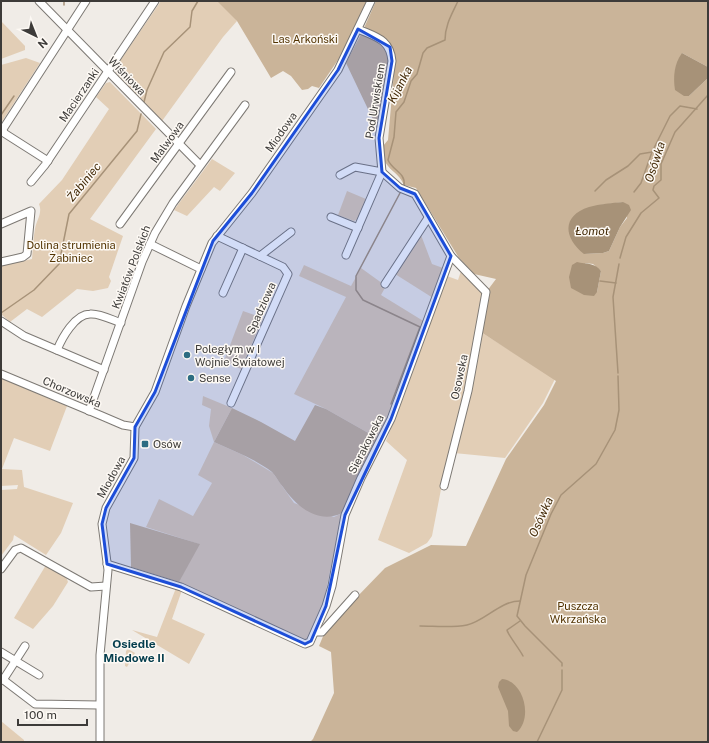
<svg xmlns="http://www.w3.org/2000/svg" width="709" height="743" font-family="'Public Sans',sans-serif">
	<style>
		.green { fill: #e2ceb6 }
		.forest { fill: #cab499; fill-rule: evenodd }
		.water { fill: #a79278 }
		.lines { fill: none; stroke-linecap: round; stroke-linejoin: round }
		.stream { stroke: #a79278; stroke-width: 1.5 }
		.minor-casing { stroke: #7d7974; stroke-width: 9 }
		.minor { stroke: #fff; stroke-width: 7 }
		.marked { fill: #1d4ed8; fill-opacity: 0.2; stroke: #1d4ed8; stroke-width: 3; stroke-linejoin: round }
		.poi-dot { fill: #2d6d82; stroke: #fdf9f4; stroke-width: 1.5 }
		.labels { text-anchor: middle; stroke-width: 3; stroke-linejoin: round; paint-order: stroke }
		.park-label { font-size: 11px; fill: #523300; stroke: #fdf9f4 }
		.street-label { font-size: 11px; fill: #3d3b39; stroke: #fdf9f4 }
		.poi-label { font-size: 11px; fill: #3d3b39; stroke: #fdf9f4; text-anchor: start }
		.water-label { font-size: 12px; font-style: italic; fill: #432a07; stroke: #fdf9f4 }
		.neighbourhood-label { font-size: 12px; font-weight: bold; fill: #053e4e; stroke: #fdf9f4 }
	</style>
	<rect width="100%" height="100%" fill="#f0ece7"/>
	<!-- green -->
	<g class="green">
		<polygon points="161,1 223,1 237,21 223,37 162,121 116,73 115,68"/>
		<polygon points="1,21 25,46 25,50 1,59"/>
		<polygon points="26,58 40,63 1,123 1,65"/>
		<path d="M110,82L156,129L90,219L123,236L109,277L111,281L108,288L93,291L77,289L42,317L27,309L10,322L1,314V266L32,259C33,249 33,239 35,229C36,221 43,213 39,204L62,180L109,109L96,97L106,83Z"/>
		<polygon points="212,159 235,173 220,191 214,187 187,216 174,210"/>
		<polygon points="347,191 366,199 358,219 354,221 338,215"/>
		<polygon points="421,235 432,264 443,268 433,298 395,274"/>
		<polygon points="304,265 351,286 361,268 386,286 381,295 425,322 379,439 326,409 294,394 346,297 299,276"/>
		<polygon points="461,271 485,293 466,391 442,484 432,536 427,543 409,553 378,540 407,460 386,441 403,399 447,276 458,280"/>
		<polygon points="243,311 263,318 241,369 224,361"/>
		<polygon points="481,332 555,379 543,403 505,458 454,453"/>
		<polygon points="1,378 67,406 50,451 14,438 2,469 22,470 24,487 73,503 61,533 46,555 14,535 13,540 1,556 1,490 17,489 18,485 1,486"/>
		<polygon points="203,396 232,408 214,442 243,455 273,473 294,503 334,517 342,513 323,605 309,641 306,642 178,583 199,544 146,527 159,499 193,516 212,483 198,475 214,442 209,426 211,409 202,405"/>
		<polygon points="46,565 66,577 68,582 53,606 33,629 14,618"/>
		<polygon points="176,588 182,590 172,619 205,634 189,664 132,630 157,637"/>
		<polygon points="128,649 135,653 127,667 125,666 126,651"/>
		<polygon points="1,721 24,740 24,742 1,742"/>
	</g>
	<!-- forest -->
	<g class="forest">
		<polygon points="217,1 367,1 342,54 319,88 312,86 308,89 302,90 291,76 283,71 271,78 237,21"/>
		<path d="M376,1H708V67L682,53L689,96L708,78V742H310L313,739L334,693L331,652L319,646L324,634L354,600L385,568L431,545L466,546L506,459L544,405L556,381L481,332L487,291L496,279L474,274L459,258L416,188L404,185C398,172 392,173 385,162C383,158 383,151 383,146L388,140L395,61C392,39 382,37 364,28ZM623,202L627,218L620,227L609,251L603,253L584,254L601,205ZM585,263L593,264L601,271L597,292Z"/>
		<path d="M361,34C368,37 384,41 387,49C394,64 381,111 377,128L346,63Z"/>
		<path d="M315,405L326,409L379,439L342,513C318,525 296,506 283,487C279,483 276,476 272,472C255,459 234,451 214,442L232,408L261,422L295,441Z"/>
		<polygon points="130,523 200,544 179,582 131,567"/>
	</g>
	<!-- water -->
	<g class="water">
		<path d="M682,53L708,67V78L689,96H684L675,90C673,77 674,64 682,53Z"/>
		<path d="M623,202L629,205L631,210L620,227L609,251L603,253L584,254C564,238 561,216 589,207C600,204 612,203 623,202Z"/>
		<path d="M577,262C586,264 596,263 601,271L597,292L594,296L584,295L571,288L569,277L572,265Z"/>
		<path d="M502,679C524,681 533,718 517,732L513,731L509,726L508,711L498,687L499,682Z"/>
	</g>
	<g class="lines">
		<!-- stream -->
		<g class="stream">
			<polyline points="64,1 64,5"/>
			<polyline points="144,102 147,90 164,52 190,27 192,11 198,1"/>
			<polyline points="1,115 14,96"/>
			<path d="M404,185C406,173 392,170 388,160L394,137L396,112L404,102L411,81L417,74L423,53L427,48L445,40C445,25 452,14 458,1"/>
			<polyline points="595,191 606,180 628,166 640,154 652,152 670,116 680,106 697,109"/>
			<polyline points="634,192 641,183 652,152"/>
			<polyline points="620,258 626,237 641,213 659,198 653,190 654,186 661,180 661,164 675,132 708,95"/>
			<polyline points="600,281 616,283"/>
			<polyline points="1,313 34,290 59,264 69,214 137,131 141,114"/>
			<polyline points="618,373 613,297 619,264"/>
			<polyline points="391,404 420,327 363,300 356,290 356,276 400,193"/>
			<path d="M520,621L507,630C508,635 519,648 523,656"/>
			<path d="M420,626C434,626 452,628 467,625C485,621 500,601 520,601"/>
			<polyline points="562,666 562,663 525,626 517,616 526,575 551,514 561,495 596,464 615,430 619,410 618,376"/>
			<polyline points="537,742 562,690 562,670"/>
		</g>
		<!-- minor casing -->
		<g class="minor-casing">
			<g id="minor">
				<polyline points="39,1 200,165"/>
				<path d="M358,29C376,37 390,39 392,61L379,138L382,172L400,188L415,194L451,256L486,292L468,391L444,486"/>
				<polyline points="48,161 4,133 3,129 86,1"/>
				<polyline points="340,175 355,167 382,172 346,255"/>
				<polyline points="31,182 45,165 155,1"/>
				<polyline points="331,217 358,228"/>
				<polyline points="1,224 31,211 27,254 23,257 1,262"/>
				<polyline points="120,224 231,72"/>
				<polyline points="217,236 283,267 288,274 231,403"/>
				<polyline points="150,244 201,269"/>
				<polyline points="260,256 291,232"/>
				<polyline points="385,284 428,218"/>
				<polyline points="223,293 243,248"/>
				<polyline points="1,321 24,336 104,370"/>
				<path d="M57,350C62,338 75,314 90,314C100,313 112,320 121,323"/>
				<polyline points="1,374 102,416 123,425 135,427"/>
				<polyline points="89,411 142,262 155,233 173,203 245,105"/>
				<polyline points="107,564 181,587 305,644 310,642 326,606 332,586 345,515 361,478 391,419 451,256"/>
				<polyline points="1,569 15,550 21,548 91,587 106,586"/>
				<polyline points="316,632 322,632 355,595"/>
				<polyline points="1,652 39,675"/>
				<polyline points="1,678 35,704 99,705"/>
				<polyline points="3,680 25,646"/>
				<polyline points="100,742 100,655 108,570 102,524 106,508 134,458 135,427 155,392 186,306 212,243 252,193 338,70 371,1"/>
			</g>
		</g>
		<!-- minor -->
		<use href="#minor" class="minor"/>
	</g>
	<!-- marked area -->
	<path class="marked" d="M358,29L390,47L392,61L379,138L382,172L400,188L415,194L451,256L391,419L345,515L326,606L311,641L305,644L181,587L107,564L102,524L106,508L134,458L135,427L155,392L213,241L252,193L338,70Z"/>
	<!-- markers -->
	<g class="poi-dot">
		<circle cx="187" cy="355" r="4"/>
		<circle cx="191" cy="378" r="4"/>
		<rect x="141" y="440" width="8" height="8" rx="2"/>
	</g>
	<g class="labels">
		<!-- park labels -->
		<g class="park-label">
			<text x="305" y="43">Las Arkoński</text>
			<text x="71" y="249">Dolina strumienia<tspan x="71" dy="13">Żabiniec</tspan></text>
			<text x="578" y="610">Puszcza<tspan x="578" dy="13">Wkrzańska</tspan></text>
		</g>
		<!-- street labels -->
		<g class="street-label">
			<text transform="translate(127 76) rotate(46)" y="4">Wiśniowa</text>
			<text transform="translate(79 95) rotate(-56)" y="4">Macierzanki</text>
			<text transform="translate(375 101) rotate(-81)" y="4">Pod Urwiskiem</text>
			<text transform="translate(281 132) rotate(-55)" y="4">Miodowa</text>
			<text transform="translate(167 142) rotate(-54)" y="4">Malwowa</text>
			<text transform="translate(131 267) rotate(-69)" y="4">Kwiatów Polskich</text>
			<text transform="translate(261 308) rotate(-66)" y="4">Spadziowa</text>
			<text transform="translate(459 377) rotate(-78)" y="4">Osowska</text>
			<text transform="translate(72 392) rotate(23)" y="4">Chorzowska</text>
			<text transform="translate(366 444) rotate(-63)" y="4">Sierakowska</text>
			<text transform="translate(111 477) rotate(-61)" y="4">Miodowa</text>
		</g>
		<!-- poi labels -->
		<g class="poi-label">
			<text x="195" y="353">Poległym w I<tspan x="195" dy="13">Wojnie Światowej</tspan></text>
			<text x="199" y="382">Sense</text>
			<text x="153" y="448">Osów</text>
		</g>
		<!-- water labels -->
		<g class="water-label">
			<text transform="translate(400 85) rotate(-63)" y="4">Kijanka</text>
			<text transform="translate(655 162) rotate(-72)" y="4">Osówka</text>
			<text transform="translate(84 182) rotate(-51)" y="4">Żabiniec</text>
			<text x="592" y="235">Łomot</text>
			<text transform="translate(541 517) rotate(-66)" y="4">Osówka</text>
		</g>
		<!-- neighbourhood labels -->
		<g class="neighbourhood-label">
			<text x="134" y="648">Osiedle<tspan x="134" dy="14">Miodowe II</tspan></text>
		</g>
	</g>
	<!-- border -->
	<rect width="709" height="743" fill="none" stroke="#3d3b39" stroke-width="4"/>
	<!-- north arrow -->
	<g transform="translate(36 36) rotate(137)" stroke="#fdf9f4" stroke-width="3" paint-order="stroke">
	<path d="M0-3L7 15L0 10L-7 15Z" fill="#3d3b39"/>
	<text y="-6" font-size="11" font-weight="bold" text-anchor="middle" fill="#3d3b39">N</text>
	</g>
	<!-- scale -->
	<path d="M18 719v6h69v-6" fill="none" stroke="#3d3b39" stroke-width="2"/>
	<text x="24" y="719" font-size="12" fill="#3d3b39" stroke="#fdf9f4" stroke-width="3" paint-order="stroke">100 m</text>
</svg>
